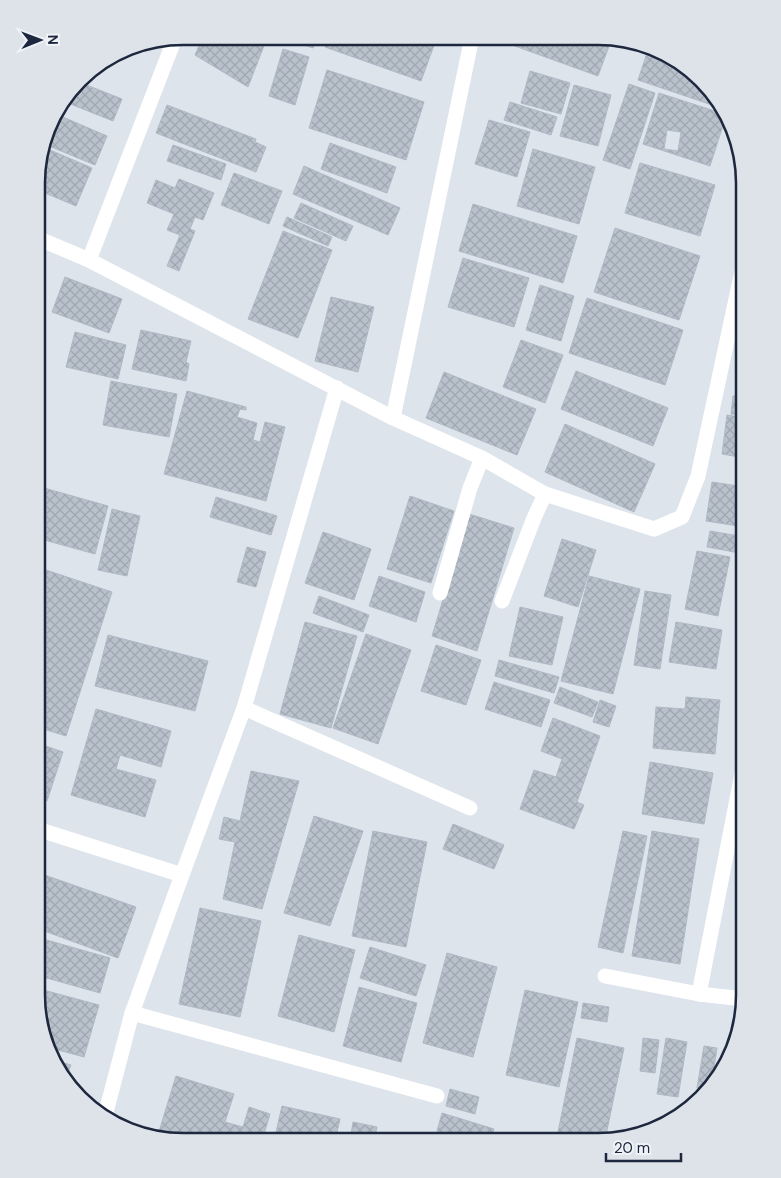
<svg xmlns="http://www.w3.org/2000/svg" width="781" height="1178" font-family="'DM Sans',sans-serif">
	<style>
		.building { fill: url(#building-cross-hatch); stroke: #afb9c5; fill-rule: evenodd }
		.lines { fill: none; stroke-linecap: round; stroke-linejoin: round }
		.minor { stroke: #fff; stroke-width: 15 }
		.rim { fill: none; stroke: #1d273d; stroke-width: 2.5 }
	</style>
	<defs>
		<pattern id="building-cross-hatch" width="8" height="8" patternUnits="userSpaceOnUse" patternTransform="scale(1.25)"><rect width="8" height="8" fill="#b9c2cc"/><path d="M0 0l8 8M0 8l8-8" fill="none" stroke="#9fa7b0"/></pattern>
	</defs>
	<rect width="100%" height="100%" fill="#dde4eb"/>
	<!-- building -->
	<g class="building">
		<polygon points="203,36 263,36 267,38 248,87 195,55"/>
		<polygon points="280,37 317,37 313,48"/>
		<polygon points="328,37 437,37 421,81 325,47"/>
		<polygon points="502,37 612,38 598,76 501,41"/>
		<polygon points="283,49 309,57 295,105 269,96"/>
		<polygon points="648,50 687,66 716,104 715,106 638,80"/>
		<polygon points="327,70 424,102 406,160 309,128"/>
		<polygon points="530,71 570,83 561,114 521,103"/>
		<polygon points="79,82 122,99 113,121 63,101"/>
		<polygon points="629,84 655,93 630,169 603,160"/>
		<polygon points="574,85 611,95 598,146 560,136"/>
		<path d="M659,93L724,114L726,116L710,166L643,144ZM667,130L681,132L678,151L664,149Z"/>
		<polygon points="510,102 557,117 551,135 504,120"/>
		<polygon points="167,105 256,139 255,142 266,147 256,172 156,133"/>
		<polygon points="56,114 107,136 95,165 44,144"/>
		<polygon points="489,120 530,132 517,177 475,164"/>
		<polygon points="330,143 396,167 387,193 321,169"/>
		<polygon points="173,145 226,164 221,180 167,161"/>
		<polygon points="43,147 92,168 76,206 38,190 38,164"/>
		<polygon points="533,149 595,167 579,224 517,206"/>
		<polygon points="640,163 715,185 700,236 625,213"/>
		<polygon points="304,166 400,208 388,235 293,194"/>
		<polygon points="234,173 282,191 269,224 221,205"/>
		<polygon points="179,179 214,193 203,220 195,217 190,229 195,231 179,271 167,266 180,235 167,230 174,214 147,203 156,180 175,188"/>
		<polygon points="301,203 353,226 346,241 294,218"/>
		<polygon points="473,204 577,236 563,283 459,251"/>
		<polygon points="287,217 332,237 328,246 283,226"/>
		<polygon points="615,228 700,256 679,320 594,292"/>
		<polygon points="283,231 332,250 298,338 248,319"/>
		<polygon points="463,258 529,278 514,327 448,307"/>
		<polygon points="65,277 122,299 109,333 52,312"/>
		<polygon points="540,285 574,296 561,341 526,330"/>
		<polygon points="331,297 374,307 358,372 315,361"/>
		<polygon points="587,298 683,330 665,385 569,353"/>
		<polygon points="141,330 191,341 186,362 189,364 186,381 132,369"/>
		<polygon points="75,332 126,345 118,379 66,367"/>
		<polygon points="521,340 563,355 545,403 503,387"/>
		<polygon points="741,353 745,353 745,393 736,391"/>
		<polygon points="576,371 668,408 653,446 561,409"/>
		<polygon points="444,372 536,409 517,455 426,418"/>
		<polygon points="111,381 177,394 169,437 103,425"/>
		<polygon points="187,391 246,407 246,410 240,409 237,417 257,423 253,440 260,442 265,422 285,427 266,501 164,474"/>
		<polygon points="733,396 745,397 745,415 731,414"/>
		<polygon points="727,415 745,418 745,458 722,454"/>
		<polygon points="565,424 655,464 634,512 545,472"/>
		<polygon points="712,482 745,487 745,527 706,521"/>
		<polygon points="37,486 108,506 95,554 37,538"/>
		<polygon points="410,496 454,511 431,583 387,569"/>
		<polygon points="216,497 277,516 271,535 210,517"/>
		<polygon points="112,509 140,516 127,576 98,570"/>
		<polygon points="469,514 514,528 477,651 432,636"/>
		<polygon points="710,531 745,537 745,554 707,547"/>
		<polygon points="323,532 371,549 354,600 305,583"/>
		<polygon points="562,539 596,550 578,607 544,596"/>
		<polygon points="247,547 266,552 256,587 237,582"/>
		<polygon points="697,551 730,557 718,616 685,609"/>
		<polygon points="43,569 112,592 66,736 37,727 37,589"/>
		<polygon points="379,576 425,592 416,622 369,606"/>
		<polygon points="589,576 640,589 613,694 561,681"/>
		<polygon points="645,591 671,595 660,669 634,665"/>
		<polygon points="319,596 369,615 363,632 313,613"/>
		<polygon points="520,607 563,617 552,665 509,656"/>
		<polygon points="305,622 357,636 331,728 280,714"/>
		<polygon points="676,622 722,630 716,669 669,662"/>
		<polygon points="366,634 411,650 378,744 333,728"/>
		<polygon points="108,635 208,661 195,711 95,686"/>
		<polygon points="436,645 481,660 466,705 421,691"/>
		<polygon points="499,660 559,677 554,693 495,676"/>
		<polygon points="494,682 550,700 541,727 485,709"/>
		<polygon points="560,687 598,702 592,717 554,703"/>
		<polygon points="686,697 720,700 715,754 653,748 656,707 685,709"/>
		<polygon points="600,700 616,706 609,727 593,722"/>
		<polygon points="96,709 171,731 161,767 120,755 116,769 156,780 145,817 71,795"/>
		<polygon points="553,718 600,736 577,802 584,805 574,829 520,809 534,770 556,777 562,759 541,751"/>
		<polygon points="37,743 63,752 47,801 37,797"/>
		<polygon points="650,762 713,773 704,824 642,814"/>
		<polygon points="251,771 299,781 262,909 223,899 235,842 219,839 224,817 240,821"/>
		<polygon points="314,816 363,831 330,926 284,913"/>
		<polygon points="453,824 504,845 494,869 443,849"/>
		<polygon points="373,831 427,842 406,947 352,936"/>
		<polygon points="623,831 647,836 623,953 598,947"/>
		<polygon points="652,831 699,839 680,964 632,956"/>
		<polygon points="36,872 136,907 118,958 36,928"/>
		<polygon points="200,908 261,921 240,1017 179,1004"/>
		<polygon points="744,930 744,969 738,968"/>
		<polygon points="299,935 355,950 334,1032 278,1016"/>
		<polygon points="36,937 110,958 100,993 36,975"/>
		<polygon points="370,947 426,965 416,996 360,978"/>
		<polygon points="447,953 497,967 473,1057 423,1043"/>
		<polygon points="359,987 417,1003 401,1062 343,1046"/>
		<polygon points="36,988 99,1005 84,1057 47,1047 44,1035 48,1023 42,1022 36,995"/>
		<polygon points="525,990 578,1002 559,1087 506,1075"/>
		<polygon points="583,1003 609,1007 607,1022 581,1018"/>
		<polygon points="577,1038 624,1048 605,1140 598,1142 578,1142 557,1137"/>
		<polygon points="643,1038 659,1040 655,1073 640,1071"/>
		<polygon points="666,1038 687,1042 678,1097 657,1094"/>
		<polygon points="704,1046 717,1048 711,1087 707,1090 697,1088"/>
		<polygon points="54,1060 71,1065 67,1076"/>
		<polygon points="176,1076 234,1094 225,1122 243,1127 249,1107 270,1114 262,1141 164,1141 157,1138"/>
		<polygon points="450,1089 479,1097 475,1114 446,1106"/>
		<polygon points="282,1106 340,1119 335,1141 274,1141"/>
		<polygon points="442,1113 494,1129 490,1141 470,1141 437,1131"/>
		<polygon points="353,1122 377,1127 374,1141 350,1141"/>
	</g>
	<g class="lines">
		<!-- minor -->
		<g class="minor">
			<polyline points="37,238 89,260 393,418 482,458 545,494 654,529 682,517 698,476 745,257"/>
			<polyline points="89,260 175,38"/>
			<polyline points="393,418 472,37"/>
			<polyline points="440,593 470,488 482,458"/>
			<polyline points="502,601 534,518 545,494"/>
			<polyline points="244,708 470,808"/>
			<polyline points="37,829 182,875"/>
			<polyline points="605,976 699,994"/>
			<polyline points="744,999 699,994 745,758"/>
			<polyline points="132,1013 437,1096"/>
			<polyline points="105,1116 132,1013 182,875 244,708 337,388"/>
		</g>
	</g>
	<!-- crop -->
	<path d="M0 0H781V1178H0ZM183 45H598A138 138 0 0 1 736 183V995A138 138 0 0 1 598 1133H183A138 138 0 0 1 45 995V183A138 138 0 0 1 183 45Z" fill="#dde3e9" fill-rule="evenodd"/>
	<path class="rim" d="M183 45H598A138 138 0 0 1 736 183V995A138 138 0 0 1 598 1133H183A138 138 0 0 1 45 995V183A138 138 0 0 1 183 45Z"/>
	<!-- north arrow -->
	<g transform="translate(40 40) rotate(89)" stroke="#eef3f8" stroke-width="4" paint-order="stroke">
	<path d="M0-4L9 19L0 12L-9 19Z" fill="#1d273d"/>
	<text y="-8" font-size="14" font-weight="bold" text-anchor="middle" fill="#1d273d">N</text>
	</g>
	<!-- scale -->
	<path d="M606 1153v8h75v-8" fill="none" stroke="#1d273d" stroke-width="2.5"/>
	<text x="614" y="1153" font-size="15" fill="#1d273d" stroke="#eef3f8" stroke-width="4" paint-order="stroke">20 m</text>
</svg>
